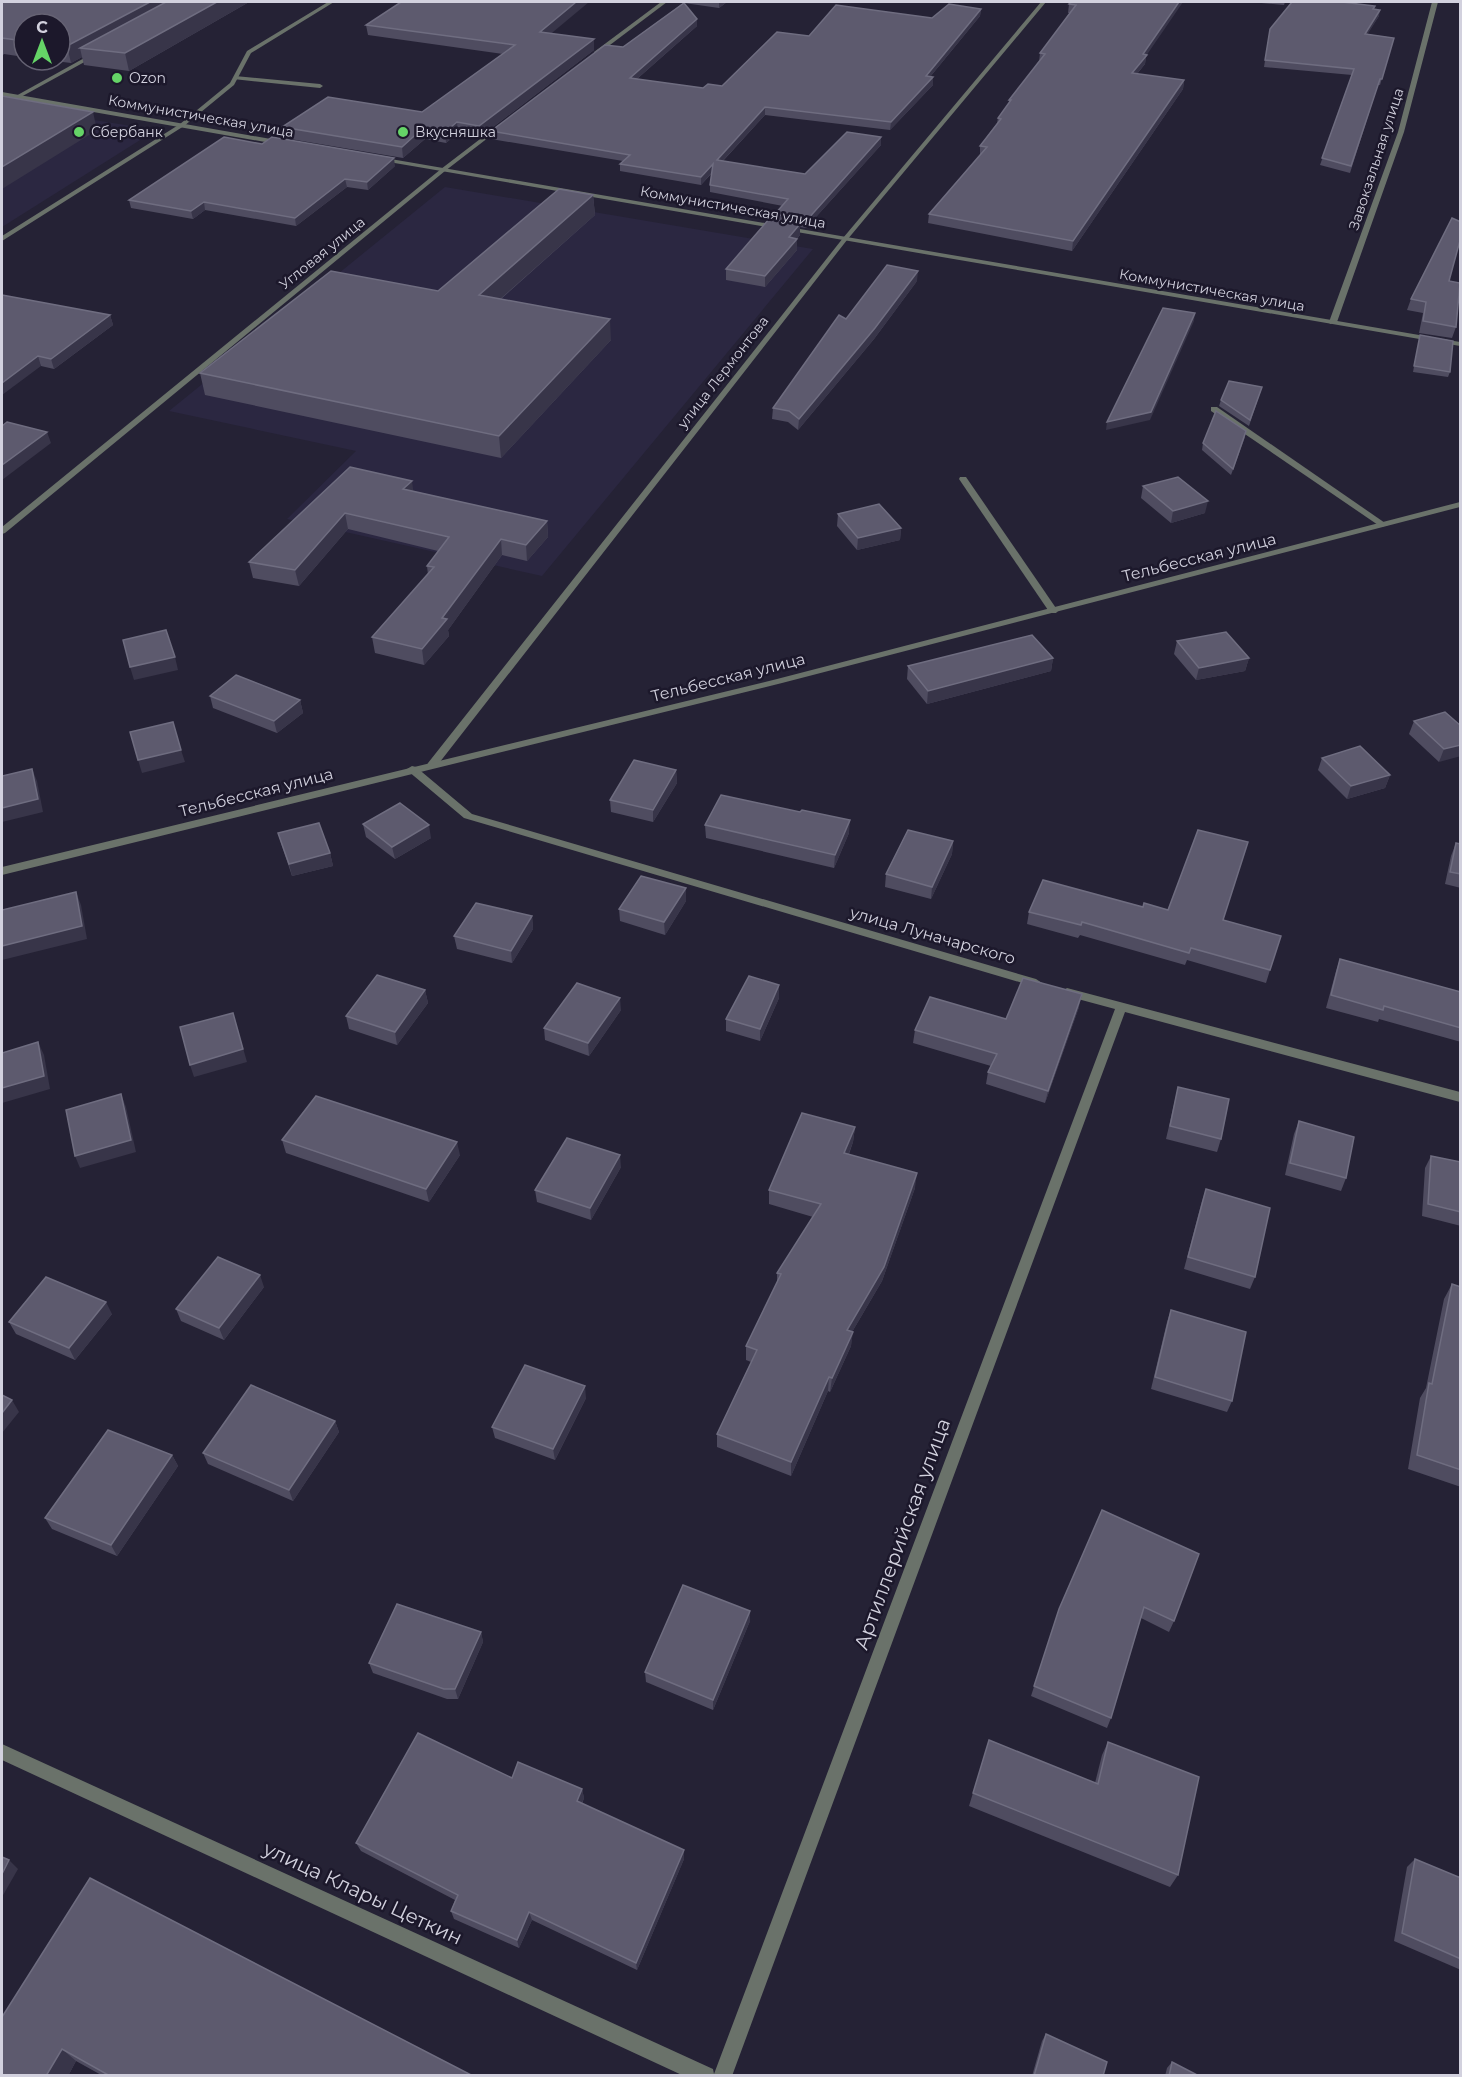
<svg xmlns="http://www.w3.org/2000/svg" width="1462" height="2077" font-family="Montserrat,sans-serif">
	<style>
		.built { fill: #2b2741 }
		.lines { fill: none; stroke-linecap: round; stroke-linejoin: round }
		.service { fill: #6a726a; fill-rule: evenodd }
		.minor { fill: #6a726a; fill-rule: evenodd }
		.tertiary { fill: #6a726a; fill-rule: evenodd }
		.wall { fill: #4f4c60 }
		.shaded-wall { fill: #383549 }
		.building { fill: #5d5a6e; stroke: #6f6d80; stroke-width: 1.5 }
		.poi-dot { fill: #65d467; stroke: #1c182b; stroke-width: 2 }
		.labels { text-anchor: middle; stroke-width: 5; stroke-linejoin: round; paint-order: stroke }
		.far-poi-label { font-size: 14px; fill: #d2d1de; stroke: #1c182b; text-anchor: start }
		.far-street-label { font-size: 14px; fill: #d2d1de; stroke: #1c182b }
		.street-label { font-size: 16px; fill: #d2d1de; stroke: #1c182b }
		.near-street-label { font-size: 20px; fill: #d2d1de; stroke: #1c182b }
	</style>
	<rect width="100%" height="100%" fill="#252235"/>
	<!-- built -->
	<g class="built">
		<polygon points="2,105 156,130 2,227"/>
		<polygon points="445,187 813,249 542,576 287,519 356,451 169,411"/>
	</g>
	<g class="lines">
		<!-- service -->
		<g class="service">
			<polygon points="235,76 320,84 323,86 320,88 233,79"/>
			<polygon points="1211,407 1217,407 1388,525 1381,527 1211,411"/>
			<polygon points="960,477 966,477 1058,611 1056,613 1050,613 959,479"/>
		</g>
		<!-- minor -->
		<g class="minor">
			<polygon points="328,2 334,2 251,53 234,85 184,126 2,241 2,236 180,124 230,83 247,51"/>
			<polygon points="661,2 667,2 598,54 594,54 594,52"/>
			<polygon points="1041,2 1046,2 847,240 436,767 428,767 427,765 428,763 843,238"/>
			<polygon points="1432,2 1438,2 1404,132 1337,322 1330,324 1329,322 1398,132"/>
			<polygon points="97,51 99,54 19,98 14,97"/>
			<polygon points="501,123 506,124 445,171 5,533 2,534 2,527 441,169"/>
			<polygon points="412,766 416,767 472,814 1036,979 1042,983 1036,987 464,818 408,771 407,769"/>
			<polygon points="1067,988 1460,1092 1460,1102 1125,1012 732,2076 684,2076 2,1760 2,1744 713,2069 714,2074 1115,1009 1063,995 1061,992"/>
		</g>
		<!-- tertiary -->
		<g class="tertiary">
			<polygon points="2,92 282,141 285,143 282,145 2,96"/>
			<polygon points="379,157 1460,342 1460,346 377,160 377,158"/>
			<polygon points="1460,502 1460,507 782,683 2,875 2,867 777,679"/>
		</g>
	</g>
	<!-- wall -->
	<g class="wall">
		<polygon points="2,2 249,2 129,71 84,65 82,57 71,63 47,60 60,60 60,24 24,24 24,57 4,54 2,56"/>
		<polygon points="674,2 727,2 719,8 684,3 697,26 637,79 703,88 722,86 809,36 932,18 981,9 980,16 930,77 933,85 890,130 765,115 723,161 805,174 881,137 881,145 806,228 800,227 800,235 797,239 797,250 765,287 726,280 726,269 775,220 775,214 783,206 710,192 710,185 712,173 701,185 620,171 620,164 623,161 491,139 491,131 623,47 683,3"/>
		<polygon points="1071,2 1146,56 1145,64 1137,74 1184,80 1183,89 1072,251 928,223 929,214 980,155 980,146 997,123 998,118 1009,104 1009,100 1039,62 1040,53 1070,13 1068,13 1069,4"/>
		<polygon points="1251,2 1285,2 1284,5"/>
		<polygon points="1374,10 1379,16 1367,34 1394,38 1380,85 1378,85 1350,173 1320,165 1352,75 1264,67 1269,35"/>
		<polygon points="366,25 552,33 594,50 480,137 458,133 446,143 425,139 403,158 284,138 282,127 422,112 503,54 368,35"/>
		<polygon points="395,166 368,190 347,187 296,226 205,210 193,219 131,208 129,200"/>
		<polygon points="593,195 595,215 501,299 611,340 501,458 205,395 200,373 438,291"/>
		<polygon points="917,281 874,339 798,430 788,422 772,419 773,408 846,319"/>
		<polygon points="1449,281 1456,327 1452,338 1419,333 1423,313 1407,310 1411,299"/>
		<polygon points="2,295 110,315 113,325 54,369 41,366"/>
		<polygon points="1420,335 1450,372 1448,377 1413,372"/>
		<polygon points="1262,387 1249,426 1219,406 1221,400"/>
		<polygon points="1245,437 1231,475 1202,450 1203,443"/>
		<polygon points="350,467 413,491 547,521 548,537 527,561 502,555 448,630 449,636 424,665 375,653 372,637 428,575 427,566 438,551 348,529 299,586 253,578 249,562"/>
		<polygon points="1143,486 1205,513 1171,523 1141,498"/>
		<polygon points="838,514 901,528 900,540 857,550 837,526"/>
		<polygon points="1177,641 1249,658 1245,671 1196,680 1174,654"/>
		<polygon points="1053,658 1051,671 927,704 907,679 908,666"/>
		<polygon points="210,696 300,700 303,713 277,733 213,708"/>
		<polygon points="1414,721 1461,726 1439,762 1409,734"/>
		<polygon points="1322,758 1390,775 1385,788 1347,799 1318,770"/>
		<polygon points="676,770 677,783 653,822 611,812 610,800"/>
		<polygon points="800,812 849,833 834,868 706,838 705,825"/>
		<polygon points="363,824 431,838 395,859 366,837"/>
		<polygon points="278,833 330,853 333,866 292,876 282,846"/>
		<polygon points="953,841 952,854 931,899 885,887 886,874"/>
		<polygon points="1456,843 1461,844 1461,888 1445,884 1451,856"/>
		<polygon points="686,888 686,901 665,935 620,921 619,909"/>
		<polygon points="1143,907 1168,910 1223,920 1270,970 1266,983 1187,960 1185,965 1080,935 1078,938 1027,924 1029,912"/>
		<polygon points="532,916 533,929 512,963 457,949 454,936"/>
		<polygon points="1340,959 1461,992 1461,1042 1379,1019 1378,1022 1326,1008 1336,971"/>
		<polygon points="779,985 779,998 760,1041 726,1031 726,1019"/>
		<polygon points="425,990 428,1003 397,1045 349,1029 346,1016"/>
		<polygon points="1079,1007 1045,1103 986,1084 988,1072 991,1066 913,1043 915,1030 1006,1019"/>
		<polygon points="621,1010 589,1056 545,1040 544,1028"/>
		<polygon points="1178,1087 1221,1139 1217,1152 1166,1139"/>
		<polygon points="1299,1121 1346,1178 1341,1191 1285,1175 1294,1134"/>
		<polygon points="855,1127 853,1142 849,1154 915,1188 882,1281 852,1332 851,1346 830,1392 828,1391 791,1476 717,1447 717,1434 751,1362 746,1360 746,1346 777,1283 777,1273 813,1217 769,1204 769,1190"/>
		<polygon points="282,1140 460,1155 429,1202 286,1153"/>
		<polygon points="1431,1156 1461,1162 1461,1226 1422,1216 1425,1168"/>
		<polygon points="621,1167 591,1220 537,1202 535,1190"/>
		<polygon points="1206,1189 1255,1277 1250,1289 1184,1269 1202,1201"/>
		<polygon points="1452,1284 1461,1287 1461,1487 1408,1469 1420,1398 1426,1388 1444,1299"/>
		<polygon points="264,1287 224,1340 181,1321 176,1309"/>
		<polygon points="1171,1310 1232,1401 1227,1412 1151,1389 1167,1322"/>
		<polygon points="112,1314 75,1360 16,1334 9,1322"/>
		<polygon points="586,1398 555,1460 495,1438 492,1427"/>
		<polygon points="335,1421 339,1432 293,1501 208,1464 203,1453"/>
		<polygon points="172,1455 178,1466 117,1556 52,1529 45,1518"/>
		<polygon points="1102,1510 1174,1621 1169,1632 1141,1618 1111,1718 1107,1728 1031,1696 1059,1609"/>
		<polygon points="750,1621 713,1710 646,1682 645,1672"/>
		<polygon points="481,1632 483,1642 458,1699 447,1699 373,1673 369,1663"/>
		<polygon points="989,1740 1095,1783 1102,1755 1108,1742 1178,1875 1170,1887 969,1806"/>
		<polygon points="512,1778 582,1789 584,1798 582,1804 684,1850 684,1859 637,1970 532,1920 519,1948 454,1919 451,1911 455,1900 361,1851 356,1843"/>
		<polygon points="1415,1859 1461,1878 1461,1970 1394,1941 1407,1867"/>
		<polygon points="2,2017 473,2076 103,2076 76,2061 68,2076 2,2076"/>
		<polygon points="1046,2034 1103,2076 1032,2076 1042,2041"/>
		<polygon points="1172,2062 1199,2076 1165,2076 1167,2068"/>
	</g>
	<!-- shaded-wall -->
	<g class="shaded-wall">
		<polygon points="150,2 184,2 80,48 82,57 71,63 67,46"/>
		<polygon points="217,2 249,2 129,71 125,53"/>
		<polygon points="576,2 589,2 541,42 540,32"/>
		<polygon points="719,2 727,2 719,8"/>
		<polygon points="1179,2 1183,2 1146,56 1145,64 1130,82 1132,73 1143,54"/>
		<polygon points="981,9 980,16 925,83 926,76"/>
		<polygon points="1380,10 1379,16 1364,40 1365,34"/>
		<polygon points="697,19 697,26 630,85 630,78"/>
		<polygon points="594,39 594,50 480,137 479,126"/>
		<polygon points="933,77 933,85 890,130 891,122"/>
		<polygon points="1184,80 1183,89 1072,251 1073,241"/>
		<polygon points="765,107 765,115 717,167 717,160"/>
		<polygon points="93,112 97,130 2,189 2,167"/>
		<polygon points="457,122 458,133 446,143 445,132"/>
		<polygon points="423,128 425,139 403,158 402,147"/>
		<polygon points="881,137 881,145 806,228 807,220"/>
		<polygon points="394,158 395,166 368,190 367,182"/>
		<polygon points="713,164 713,171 701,185 701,177"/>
		<polygon points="345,179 347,187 296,226 295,218"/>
		<polygon points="593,195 595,215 481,316 479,295"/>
		<polygon points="204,202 205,210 193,219 191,211"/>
		<polygon points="800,224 800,235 789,248 789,237"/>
		<polygon points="797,239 797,250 765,287 765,276"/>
		<polygon points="918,271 917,281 874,339 798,430 799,419"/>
		<polygon points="1195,313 1194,321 1150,420 1106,430 1107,422"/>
		<polygon points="110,315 113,325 54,369 51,359"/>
		<polygon points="610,319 611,340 501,458 499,436"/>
		<polygon points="38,356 41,366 2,395 2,383"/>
		<polygon points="47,432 51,443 2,480 2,465"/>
		<polygon points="412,481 414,496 403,489"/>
		<polygon points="1208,501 1205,513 1171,523 1173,511"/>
		<polygon points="345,513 348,529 299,586 295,570"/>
		<polygon points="547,521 548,537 527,561 526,545"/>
		<polygon points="901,528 900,540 857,550 858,538"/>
		<polygon points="501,539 502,555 448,630 449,636 424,665 422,649 442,618"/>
		<polygon points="175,657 178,670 134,680 130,667"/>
		<polygon points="1053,658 1051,671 927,704 928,691"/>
		<polygon points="1249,658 1245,671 1196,680 1199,668"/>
		<polygon points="300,700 303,713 277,733 274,721"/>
		<polygon points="1461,745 1461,756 1439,762 1444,749"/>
		<polygon points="181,750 185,762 142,773 138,760"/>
		<polygon points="32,769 37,781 43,812 2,822 2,808"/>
		<polygon points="676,770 677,783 653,822 653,810"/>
		<polygon points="1390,775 1385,788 1347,799 1351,786"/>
		<polygon points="850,820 849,833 834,868 835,855"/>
		<polygon points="429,825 431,838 395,859 392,847"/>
		<polygon points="953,841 952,854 931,899 932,887"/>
		<polygon points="330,853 333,866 292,876 289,864"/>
		<polygon points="686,888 686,901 665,935 664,922"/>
		<polygon points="76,892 81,905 87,939 2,960 2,946"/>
		<polygon points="532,916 533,929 512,963 511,951"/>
		<polygon points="779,985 779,998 760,1041 760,1029"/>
		<polygon points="425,990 428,1003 397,1045 395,1032"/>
		<polygon points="1082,994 1079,1007 1045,1103 1048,1091"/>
		<polygon points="620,998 621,1010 589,1056 588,1043"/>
		<polygon points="233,1013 247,1062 194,1077 190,1065"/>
		<polygon points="38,1042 44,1055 50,1089 2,1103 2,1088"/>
		<polygon points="121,1094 126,1107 136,1152 80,1168 75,1156"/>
		<polygon points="855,1127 853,1142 843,1168 844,1153"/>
		<polygon points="457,1142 460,1155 429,1202 426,1189"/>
		<polygon points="620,1155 621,1167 591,1220 590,1208"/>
		<polygon points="917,1173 915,1188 882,1281 845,1344 847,1330"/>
		<polygon points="260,1275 264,1287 224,1340 219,1328"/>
		<polygon points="106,1302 112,1314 75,1360 69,1348"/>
		<polygon points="853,1332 851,1346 830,1392 832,1378"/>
		<polygon points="829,1377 828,1391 791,1476 791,1462"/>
		<polygon points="585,1386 586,1398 555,1460 553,1449"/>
		<polygon points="12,1400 19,1412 2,1433 2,1413"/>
		<polygon points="335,1421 339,1432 293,1501 289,1490"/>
		<polygon points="172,1455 178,1466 117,1556 111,1545"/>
		<polygon points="750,1611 750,1621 713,1710 713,1700"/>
		<polygon points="481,1632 483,1642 458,1699 455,1689"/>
		<polygon points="582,1789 584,1798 579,1810 577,1801"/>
		<polygon points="684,1850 684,1859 637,1970 636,1963"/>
		<polygon points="9,1860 18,1869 2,1897 2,1874"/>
		<polygon points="529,1912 532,1920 519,1948 517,1940"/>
		<polygon points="62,2049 76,2061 68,2076 46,2076"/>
	</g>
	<!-- building -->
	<g class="building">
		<polygon points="2,2 150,2 67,46 60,45 60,24 24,24 24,41 2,38"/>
		<polygon points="166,2 217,2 125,53 80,48"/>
		<polygon points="401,2 576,2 540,32 594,39 479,126 457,122 445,132 423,128 402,147 282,127 328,97 422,112 515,45 366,25"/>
		<polygon points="1071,2 1179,2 1143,54 1147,55 1132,73 1184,80 1073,241 929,214 987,147 980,146 1001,119 998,118 1011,100 1009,100 1045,54 1040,53 1076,5 1069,4"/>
		<polygon points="1292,2 1342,2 1375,6 1373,9 1380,10 1365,34 1394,38 1382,79 1380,79 1351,166 1322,158 1354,69 1265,60 1270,29"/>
		<polygon points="684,3 697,19 630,78 703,88 708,84 722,86 777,32 809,36 836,5 932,18 949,4 981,9 926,76 933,77 891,122 765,107 717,160 805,174 847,132 881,137 807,220 775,214 788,199 710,185 713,164 701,177 620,164 630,155 491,131 605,45 623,47"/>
		<polygon points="2,96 93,112 2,167"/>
		<polygon points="224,137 262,144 272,137 394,158 367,182 345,179 295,218 204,202 191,211 129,200"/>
		<polygon points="559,189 593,195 479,295 610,319 499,436 200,373 331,271 438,291"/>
		<polygon points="1452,218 1461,222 1461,237 1449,281 1460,283 1456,327 1423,321 1426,302 1411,299"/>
		<polygon points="769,219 800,224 789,237 797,239 765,276 726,269"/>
		<polygon points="887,265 918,271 875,328 799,419 789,411 773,408 839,315 846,319"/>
		<polygon points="2,295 110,315 51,359 38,356 2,383"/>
		<polygon points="1163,308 1195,313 1151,412 1107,422"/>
		<polygon points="1420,335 1453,341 1450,372 1414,366"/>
		<polygon points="1229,381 1262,387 1250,420 1221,400"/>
		<polygon points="1216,411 1246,431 1233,469 1203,443"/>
		<polygon points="7,422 47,432 2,465 2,426"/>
		<polygon points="350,467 412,481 403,489 547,521 526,545 501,539 442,618 447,619 422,649 372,637 434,567 427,566 449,537 345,513 295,570 249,562"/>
		<polygon points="1178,477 1208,501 1173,511 1143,486"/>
		<polygon points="879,504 901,528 858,538 838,514"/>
		<polygon points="166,630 175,657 130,667 123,640"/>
		<polygon points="1226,632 1249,658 1199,668 1177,641"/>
		<polygon points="1032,635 1053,658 928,691 908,666"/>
		<polygon points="236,675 300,700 274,721 210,696"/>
		<polygon points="1445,712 1461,726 1461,745 1444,749 1414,721"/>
		<polygon points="173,722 181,750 138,760 130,732"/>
		<polygon points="1360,746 1390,775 1351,786 1322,758"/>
		<polygon points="634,760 676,770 653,810 610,800"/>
		<polygon points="32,769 38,799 2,808 2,776"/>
		<polygon points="721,795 800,812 802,810 850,820 835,855 705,825"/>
		<polygon points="400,803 429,825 392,847 363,824"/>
		<polygon points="319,823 330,853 289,864 278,833"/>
		<polygon points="908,830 953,841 932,887 886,874"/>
		<polygon points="1198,830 1248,842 1223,920 1281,936 1270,970 1191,948 1189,953 1082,922 1081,925 1029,912 1043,880 1143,907 1144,903 1168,910"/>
		<polygon points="1456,843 1461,844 1461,874 1450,872"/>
		<polygon points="641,876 686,888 664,922 619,909"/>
		<polygon points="76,892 82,926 2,946 2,910"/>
		<polygon points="476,903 532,916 511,951 454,936"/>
		<polygon points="1340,959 1461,992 1461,1028 1384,1006 1383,1010 1331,995"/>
		<polygon points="377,975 425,990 395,1032 346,1016"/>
		<polygon points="749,976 779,985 760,1029 726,1019"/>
		<polygon points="1023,978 1082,994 1048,1091 988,1072 997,1054 915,1030 930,997 1006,1019"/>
		<polygon points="577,983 620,998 588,1043 544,1028"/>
		<polygon points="233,1013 243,1049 190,1065 180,1027"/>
		<polygon points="38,1042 44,1076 2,1088 2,1053"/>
		<polygon points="1178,1087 1229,1099 1221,1139 1170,1126"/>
		<polygon points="121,1094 131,1140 75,1156 66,1110"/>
		<polygon points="316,1096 457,1142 426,1189 282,1140"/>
		<polygon points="802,1113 855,1127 844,1153 917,1173 884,1267 847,1330 853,1332 832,1378 829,1377 791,1462 717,1434 757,1350 746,1346 781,1274 777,1273 821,1204 769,1190"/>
		<polygon points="1299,1121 1354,1137 1346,1178 1290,1163"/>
		<polygon points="567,1138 620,1155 590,1208 535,1190"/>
		<polygon points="1431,1156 1461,1162 1461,1212 1428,1204"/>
		<polygon points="1206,1189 1270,1208 1255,1277 1188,1257"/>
		<polygon points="218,1257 260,1275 219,1328 176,1309"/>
		<polygon points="46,1277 106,1302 69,1348 9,1322"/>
		<polygon points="1452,1284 1461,1287 1461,1470 1417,1455 1429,1383 1432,1384"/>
		<polygon points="1171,1310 1246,1332 1232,1401 1155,1377"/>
		<polygon points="525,1365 585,1386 553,1449 492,1427"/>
		<polygon points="251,1385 335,1421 289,1490 203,1453"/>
		<polygon points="2,1395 12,1400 2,1413"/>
		<polygon points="108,1430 172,1455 111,1545 45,1518"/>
		<polygon points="1102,1510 1199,1554 1174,1621 1144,1607 1111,1718 1034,1686 1059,1609"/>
		<polygon points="683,1585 750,1611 713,1700 645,1672"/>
		<polygon points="397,1604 481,1632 455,1689 444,1689 369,1663"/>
		<polygon points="418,1733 512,1778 518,1762 582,1789 577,1801 684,1850 636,1963 529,1912 517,1940 451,1911 458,1895 356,1843"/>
		<polygon points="989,1740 1098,1784 1108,1742 1199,1777 1178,1875 973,1793"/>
		<polygon points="2,1857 9,1860 2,1874"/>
		<polygon points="1415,1859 1461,1878 1461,1959 1402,1933"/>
		<polygon points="90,1878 473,2076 110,2076 62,2049 46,2076 2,2076 2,2017"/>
		<polygon points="1046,2034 1107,2062 1103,2076 1034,2076"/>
		<polygon points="1172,2062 1199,2076 1169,2076"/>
	</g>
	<!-- markers -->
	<g class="poi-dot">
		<circle cx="117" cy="78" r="6"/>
		<circle cx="79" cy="132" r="6"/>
		<circle cx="403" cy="132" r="6"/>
	</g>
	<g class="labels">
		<!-- far-poi labels -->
		<g class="far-poi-label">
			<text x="129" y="83">Ozon</text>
			<text x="91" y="137">Сбербанк</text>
			<text x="415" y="137">Вкусняшка</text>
		</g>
		<!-- far-street labels -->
		<g class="far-street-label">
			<text transform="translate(201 116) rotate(10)" y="5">Коммунистическая улица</text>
			<text transform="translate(1376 159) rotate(-72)" y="5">Завокзальная улица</text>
			<text transform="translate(733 207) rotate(10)" y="5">Коммунистическая улица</text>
			<text transform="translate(322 253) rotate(-39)" y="5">Угловая улица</text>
			<text transform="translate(1212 290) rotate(10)" y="5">Коммунистическая улица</text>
			<text transform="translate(723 372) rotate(-52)" y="5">улица Лермонтова</text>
		</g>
		<!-- street labels -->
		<g class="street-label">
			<text transform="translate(1199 557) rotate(-14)" y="6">Тельбесская улица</text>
			<text transform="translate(728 677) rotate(-14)" y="6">Тельбесская улица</text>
			<text transform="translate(256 792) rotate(-14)" y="6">Тельбесская улица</text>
			<text transform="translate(933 935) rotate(16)" y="6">улица Луначарского</text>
		</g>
		<!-- near-street labels -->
		<g class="near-street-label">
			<text transform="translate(902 1534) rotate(-70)" y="7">Артиллерийская улица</text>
			<text transform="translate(363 1893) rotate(25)" y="7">улица Клары Цеткин</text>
		</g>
	</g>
	<!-- border -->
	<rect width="1462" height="2077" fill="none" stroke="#d2d1de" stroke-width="6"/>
	<!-- north arrow -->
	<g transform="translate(42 42)"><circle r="28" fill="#1c182b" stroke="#656273" stroke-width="1.5"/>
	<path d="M0-4.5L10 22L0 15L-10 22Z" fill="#65d467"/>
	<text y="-9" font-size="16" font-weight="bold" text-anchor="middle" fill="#d2d1de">С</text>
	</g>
</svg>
